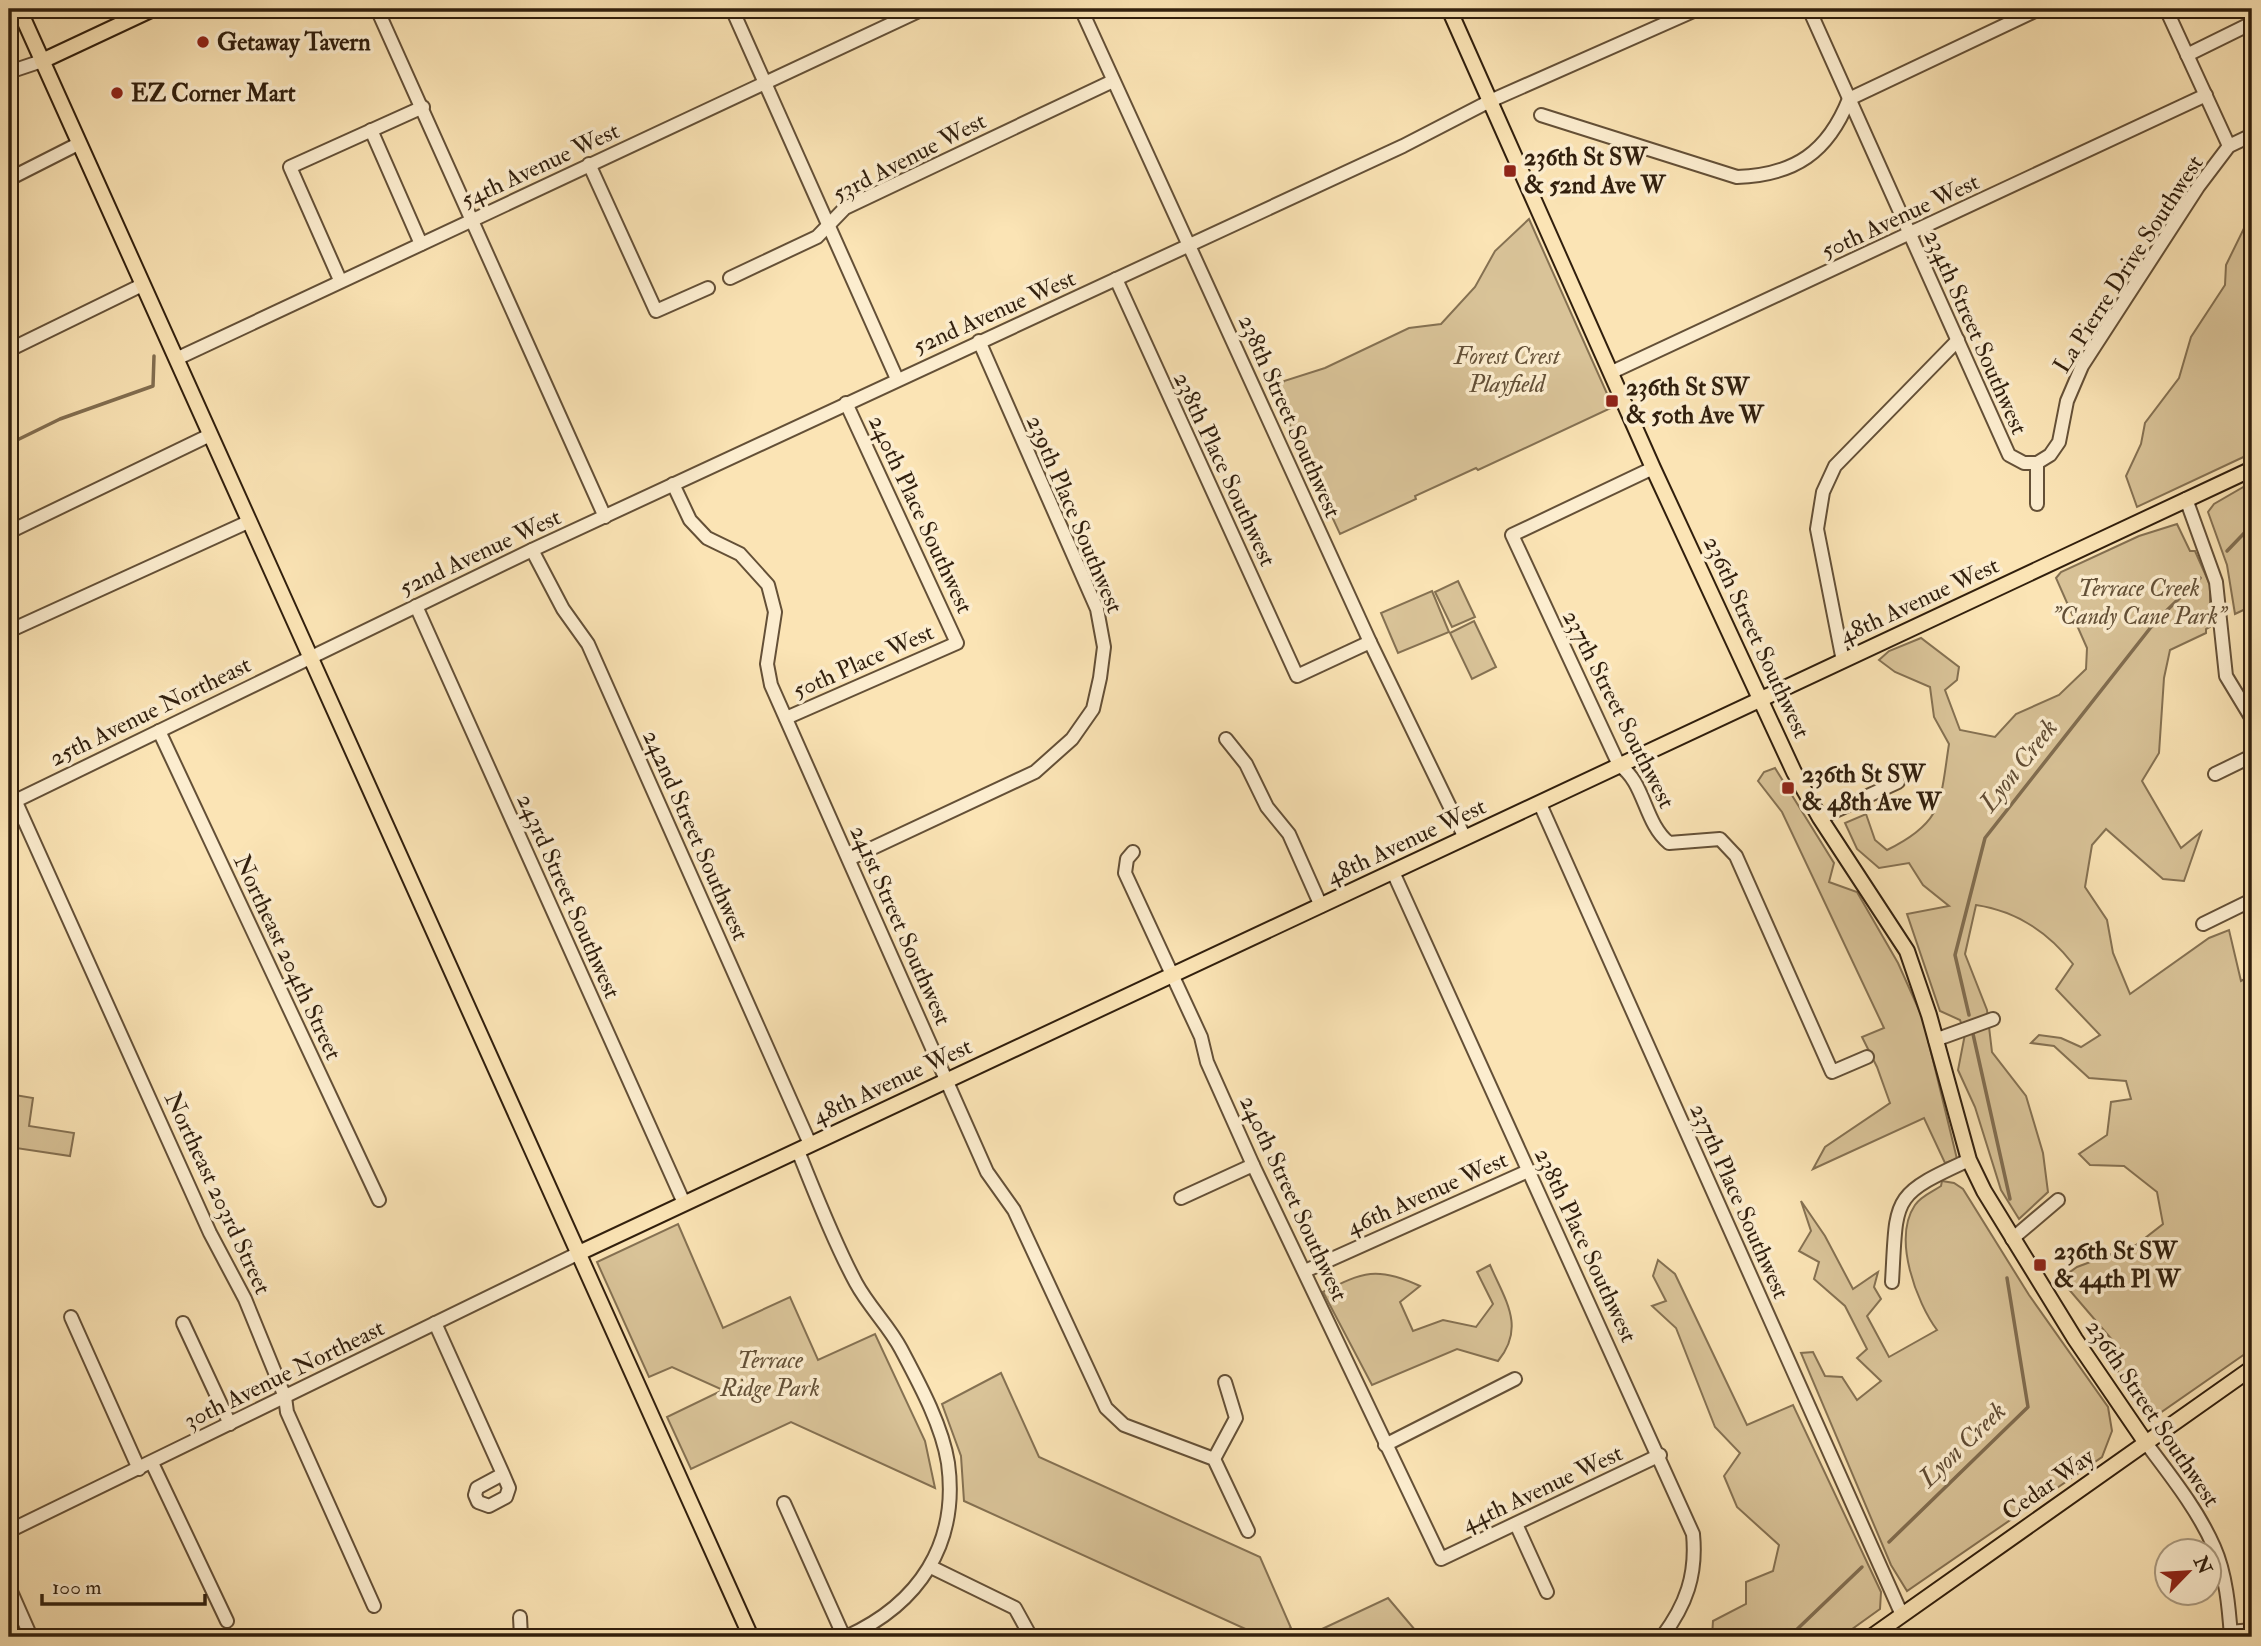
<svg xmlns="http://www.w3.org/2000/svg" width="2261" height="1646" font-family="'IM FELL Double Pica',serif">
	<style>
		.green { fill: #d9c398; stroke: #857152; stroke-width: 2 }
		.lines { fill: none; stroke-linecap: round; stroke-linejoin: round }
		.stream { stroke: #816d50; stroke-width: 3.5 }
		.minor-casing { stroke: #645037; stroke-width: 16 }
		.major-casing { stroke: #311f0d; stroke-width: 18 }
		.minor { stroke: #fcedcf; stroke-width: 12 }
		.major { stroke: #fbe4b5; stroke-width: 14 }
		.poi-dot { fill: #8f2418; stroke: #fcedcf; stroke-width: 2.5 }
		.labels { text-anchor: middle; stroke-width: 7; stroke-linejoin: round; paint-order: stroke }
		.poi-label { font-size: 24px; font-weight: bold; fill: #311f0d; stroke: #fcedcf; text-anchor: start }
		.street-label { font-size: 24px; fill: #311f0d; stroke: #fcedcf }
		.park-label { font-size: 24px; font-style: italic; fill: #635037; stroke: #fcedcf }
		.water-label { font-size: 26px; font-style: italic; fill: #604c34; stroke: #fcedcf }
	</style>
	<rect width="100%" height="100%" fill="#fbe4b5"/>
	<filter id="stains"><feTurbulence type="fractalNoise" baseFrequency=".00286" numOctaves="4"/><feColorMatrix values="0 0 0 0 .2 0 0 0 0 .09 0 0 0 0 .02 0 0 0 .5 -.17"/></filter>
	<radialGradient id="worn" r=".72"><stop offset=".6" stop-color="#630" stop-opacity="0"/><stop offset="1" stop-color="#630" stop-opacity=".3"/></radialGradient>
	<!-- green -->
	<g class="green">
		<polygon points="2252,212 2252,453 2137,507 2126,476 2141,444 2145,423 2179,378 2191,337 2225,285 2226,265"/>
		<polygon points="1529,219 1613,407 1478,470 1476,468 1415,496 1416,499 1340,534 1276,395 1284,381 1325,368 1409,328 1441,324 1475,287 1495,251"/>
		<polygon points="2252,482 2252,606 2235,614 2227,565 2208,512 2214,504"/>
		<path d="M2177,524L2190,551H2195L2210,585V627L2206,629V633L2170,650L2164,678L2159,753L2142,781L2181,848L2201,832L2184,881L2163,879L2106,829L2092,845L2085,887L2107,920L2113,953L2130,994L2209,938L2229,930L2241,981L2252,975V995L2249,997L2252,1003V1349L2160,1413L2134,1398L2114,1365L2125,1355L2060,1279L2077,1267L2136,1245L2163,1224L2157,1192L2124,1166L2090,1165L2079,1154L2107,1135L2111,1102L2131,1099L2126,1081L2089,1078L2054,1046L2031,1043L2039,1035L2061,1038L2081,1047L2100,1035L2056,989L2073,964C2048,932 2017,911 1976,905L1965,954L1987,1010L1992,1052L2026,1096L2043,1153L2048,1192L2019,1219L2001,1190L1975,1107L1958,1070L1965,1034L1960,1020L1940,1011L1907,914L1949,906L1923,885L1909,863L1879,868L1857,849L1845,823L1866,814L1875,840L1887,850C1944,822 1940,802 1949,744L1934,717L1930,687L1895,672L1879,660L1889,651L1921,638L1959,667L1957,680L1945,690L1960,730L1995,737L2016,714L2059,695L2086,669L2087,648L2056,578L2061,572L2139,536Z"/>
		<polygon points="1458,581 1475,617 1452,627 1435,592"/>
		<polygon points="1432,591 1449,632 1398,653 1381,613"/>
		<polygon points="1474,621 1496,667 1472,679 1450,633"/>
		<polygon points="1775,768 1834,863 1829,882 1857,892 1898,963 1923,1019 1957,1159 1945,1163 1924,1118 1813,1169 1825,1147 1890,1103 1877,1067 1862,1037 1884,1028 1782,812 1758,781 1764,772"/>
		<polygon points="9,1094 33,1098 29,1126 74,1133 70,1156 9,1147"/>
		<path d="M1942,1181L1954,1183L1963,1189L2029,1295L2108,1407L2112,1431L2102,1457L1907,1591L1891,1565L1801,1353L1813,1352L1825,1376L1842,1377L1857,1400L1881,1381L1857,1358L1867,1349L1845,1306L1814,1279L1819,1262L1799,1251L1811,1231L1801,1201L1825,1236L1853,1289L1878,1272L1874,1287L1881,1299L1867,1316L1889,1357L1937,1330C1917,1303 1892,1239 1915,1205C1921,1196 1932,1192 1941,1186Z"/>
		<polygon points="678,1224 723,1328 790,1297 818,1360 875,1334 925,1441 935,1488 791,1422 691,1469 667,1417 723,1390 672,1367 649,1377 597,1262"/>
		<polygon points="1658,1260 1675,1274 1747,1425 1793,1405 1881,1592 1880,1609 1841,1637 1712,1637 1713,1621 1746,1604 1746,1582 1773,1571 1779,1545 1737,1507 1724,1476 1740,1453 1715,1427 1676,1328 1652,1306 1666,1301 1653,1276"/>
		<path d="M1490,1265C1505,1300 1526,1327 1498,1361L1457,1349L1372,1385L1323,1292C1363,1272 1377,1266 1420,1286L1400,1302L1413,1331L1443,1320L1476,1327L1493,1304L1477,1272Z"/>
		<polygon points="1001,1373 1039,1457 1260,1557 1291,1628 1271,1637 1263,1637 964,1501 961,1456 942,1404"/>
		<polygon points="1388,1598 1421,1637 1305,1637"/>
	</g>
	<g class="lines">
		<!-- stream -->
		<g class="stream">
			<polyline points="9,444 60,419 153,386 154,356"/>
			<polyline points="2227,551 2252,525"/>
			<polyline points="1969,1015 1955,955 1985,838 2155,622 2200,578"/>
			<polyline points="1973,1034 2010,1199"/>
			<polyline points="1889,1542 2028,1407 2007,1278"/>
			<polyline points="1789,1637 1862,1567"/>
		</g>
		<!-- minor casing -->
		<g class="minor-casing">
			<g id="minor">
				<polyline points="377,9 605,517"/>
				<polyline points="732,9 897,379"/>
				<polyline points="1081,9 1370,642 1465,838"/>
				<polyline points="1809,9 2009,455 2024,463 2037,463"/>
				<polyline points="2166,9 2229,146"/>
				<polyline points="2187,55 2252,23"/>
				<polyline points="9,72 42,61"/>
				<path d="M1541,115L1737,177C1795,175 1828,152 1849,99L2039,9"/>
				<polyline points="371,130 421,244"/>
				<polyline points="589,164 656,311 708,288"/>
				<polyline points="9,179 78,144"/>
				<polyline points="730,278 817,237 845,208 1113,81"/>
				<polyline points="1116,279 1297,676 1370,642"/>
				<polyline points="340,280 290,167 423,107"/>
				<polyline points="9,350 142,285"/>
				<polyline points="176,359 923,9"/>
				<polyline points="1612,372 2206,95"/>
				<polyline points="2037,463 2050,455 2059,442 2067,401 2082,366 2198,187 2229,146 2252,135"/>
				<polyline points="2037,463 2037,504"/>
				<path d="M1653,468L1512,535L1619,765C1645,782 1644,823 1669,843L1720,839L1736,856L1832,1072L1867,1057"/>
				<polyline points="673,484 690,520 707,538 740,554 768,585 775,612 767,664 771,685 987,1172 1014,1210 1106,1408 1124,1425 1214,1459 1248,1531"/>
				<polyline points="2186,499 2216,582 2226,676 2252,719"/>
				<polyline points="9,532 210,435"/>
				<polyline points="532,550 563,609 588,644 810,1144"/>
				<polyline points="416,606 684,1203"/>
				<polyline points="9,631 248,522"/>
				<polyline points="1843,661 1817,529 1823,492 1835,466 1958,340"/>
				<polyline points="786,718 957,643 846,403"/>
				<polyline points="159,731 379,1200"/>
				<polyline points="1226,739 1246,764 1267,807 1289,834 1321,906"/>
				<polyline points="2215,774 2252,756"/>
				<polyline points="15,800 210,1233 245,1299 285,1397 287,1412 374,1606"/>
				<polyline points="9,804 532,550 1403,146 1490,101 1698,9"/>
				<polyline points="1540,804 1902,1615"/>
				<polyline points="1820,818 1898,782"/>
				<polyline points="1133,852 1127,859 1125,873 1201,1037 1207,1062 1253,1165 1441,1559 1660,1455"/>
				<polyline points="849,859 1035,772 1072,739 1093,709 1100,678 1104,647 1097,609 979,341"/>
				<path d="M1393,872L1693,1534C1697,1575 1686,1605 1662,1637"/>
				<polyline points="2203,924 2252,900"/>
				<polyline points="1935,1040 1993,1019"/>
				<path d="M798,1151C816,1195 834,1242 856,1283C869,1307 889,1326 901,1349C919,1383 942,1425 948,1463C959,1544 919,1604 846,1637"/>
				<polyline points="1181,1198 1253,1165"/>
				<polyline points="2012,1239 2058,1200"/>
				<polyline points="1305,1271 1528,1171"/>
				<path d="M1892,1282C1897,1197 1890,1196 1969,1160"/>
				<polyline points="71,1317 139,1469"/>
				<polyline points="183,1323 230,1424"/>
				<polyline points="435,1323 503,1474 509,1488 506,1497 489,1506 478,1502 475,1495 477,1488 503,1474"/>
				<path d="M2146,1443C2170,1475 2198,1510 2214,1547C2226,1574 2229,1608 2231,1637"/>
				<polyline points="1385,1445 1515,1379"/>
				<polyline points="1214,1459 1236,1418 1225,1382"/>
				<polyline points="152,1463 227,1621"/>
				<polyline points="784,1503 844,1637"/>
				<polyline points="1516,1524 1547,1592"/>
				<polyline points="9,1531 579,1253"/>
				<polyline points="931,1567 1015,1608 1031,1637"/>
				<polyline points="9,1587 31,1637"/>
				<polyline points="520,1617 521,1637"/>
				<polyline points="2230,1632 2252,1630"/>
			</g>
		</g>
		<!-- major casing -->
		<g class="major-casing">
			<g id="major">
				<polyline points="19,9 751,1637"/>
				<polyline points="1449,9 1653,468 1794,772 1820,818 1907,951 1929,1015 1969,1160 1984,1191 2075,1339 2146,1443"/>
				<polyline points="42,61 153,9"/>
				<polyline points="579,1253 2252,469"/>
				<polyline points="1871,1637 2252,1368"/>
			</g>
		</g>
		<!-- minor -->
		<use href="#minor" class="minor"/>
		<!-- major -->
		<use href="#major" class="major"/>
	</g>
	<!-- markers -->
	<g class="poi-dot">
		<circle cx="203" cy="42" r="7"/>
		<circle cx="117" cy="93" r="7"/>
		<rect x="1503" y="164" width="14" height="14" rx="3.5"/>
		<rect x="1605" y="394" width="14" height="14" rx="3.5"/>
		<rect x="1781" y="781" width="14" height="14" rx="3.5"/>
		<rect x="2033" y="1258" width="14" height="14" rx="3.5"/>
	</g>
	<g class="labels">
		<!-- poi labels -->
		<g class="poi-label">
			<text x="217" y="50">Getaway Tavern</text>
			<text x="131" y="101">EZ Corner Mart</text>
			<text x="1524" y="165">236th St SW<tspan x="1524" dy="28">&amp; 52nd Ave W</tspan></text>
			<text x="1626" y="395">236th St SW<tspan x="1626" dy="28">&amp; 50th Ave W</tspan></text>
			<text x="1802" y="782">236th St SW<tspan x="1802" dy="28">&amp; 48th Ave W</tspan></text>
			<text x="2054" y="1259">236th St SW<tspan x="2054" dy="28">&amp; 44th Pl W</tspan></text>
		</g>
		<!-- street labels -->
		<g class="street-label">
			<text transform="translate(909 157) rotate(-27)" y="8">53rd Avenue West</text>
			<text transform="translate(540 165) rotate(-25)" y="8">54th Avenue West</text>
			<text transform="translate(1900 216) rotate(-25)" y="8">50th Avenue West</text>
			<text transform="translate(2128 264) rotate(-57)" y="8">La Pierre Drive Southwest</text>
			<text transform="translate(994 312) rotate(-24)" y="8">52nd Avenue West</text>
			<text transform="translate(1976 332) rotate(66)" y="8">234th Street Southwest</text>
			<text transform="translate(1290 416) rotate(66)" y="8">238th Street Southwest</text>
			<text transform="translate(1225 469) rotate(65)" y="8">238th Place Southwest</text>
			<text transform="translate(921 514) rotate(65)" y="8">240th Place Southwest</text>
			<text transform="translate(1075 514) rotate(67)" y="8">239th Place Southwest</text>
			<text transform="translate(480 552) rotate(-25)" y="8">52nd Avenue West</text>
			<text transform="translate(1919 600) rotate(-25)" y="8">48th Avenue West</text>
			<text transform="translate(1757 637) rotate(65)" y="8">236th Street Southwest</text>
			<text transform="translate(863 661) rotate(-24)" y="8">50th Place West</text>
			<text transform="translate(1619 709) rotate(63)" y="8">237th Street Southwest</text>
			<text transform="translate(150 711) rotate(-26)" y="8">25th Avenue Northeast</text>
			<text transform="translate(696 835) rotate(66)" y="8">242nd Street Southwest</text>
			<text transform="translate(1406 841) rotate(-25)" y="8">48th Avenue West</text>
			<text transform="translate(569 896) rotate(66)" y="8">243rd Street Southwest</text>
			<text transform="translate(901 925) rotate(66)" y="8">241st Street Southwest</text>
			<text transform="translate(288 957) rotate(65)" y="8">Northeast 204th Street</text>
			<text transform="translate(892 1081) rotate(-25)" y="8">48th Avenue West</text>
			<text transform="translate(218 1193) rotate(65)" y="8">Northeast 203rd Street</text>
			<text transform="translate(1427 1193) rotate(-24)" y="8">46th Avenue West</text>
			<text transform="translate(1294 1198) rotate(65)" y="8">240th Street Southwest</text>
			<text transform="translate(1740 1201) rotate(66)" y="8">237th Place Southwest</text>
			<text transform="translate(1586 1245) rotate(65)" y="8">238th Place Southwest</text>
			<text transform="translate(284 1374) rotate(-26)" y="8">30th Avenue Northeast</text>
			<text transform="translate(2153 1413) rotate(56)" y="8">236th Street Southwest</text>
			<text transform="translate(2048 1484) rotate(-35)" y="8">Cedar Way</text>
			<text transform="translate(1542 1488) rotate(-25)" y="8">44th Avenue West</text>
		</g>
		<!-- park labels -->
		<g class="park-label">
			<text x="1507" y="364">Forest Crest<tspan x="1507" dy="28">Playfield</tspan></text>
			<text x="2139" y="596">Terrace Creek<tspan x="2139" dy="28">"Candy Cane Park"</tspan></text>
			<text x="770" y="1368">Terrace<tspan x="770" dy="28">Ridge Park</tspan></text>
		</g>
		<!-- water labels -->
		<g class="water-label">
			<text transform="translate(2018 765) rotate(-52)" y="9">Lyon Creek</text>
			<text transform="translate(1962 1444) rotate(-44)" y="9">Lyon Creek</text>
		</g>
	</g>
	<!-- margin -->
	<rect width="2261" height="1646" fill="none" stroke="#fbe4b5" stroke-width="35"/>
	<rect x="10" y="10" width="2240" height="1625" fill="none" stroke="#311f0d" stroke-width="3.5"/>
	<rect x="18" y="18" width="2226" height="1611" fill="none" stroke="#311f0d" stroke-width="2"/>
	<!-- north arrow -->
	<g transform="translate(2188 1572) rotate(65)"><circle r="33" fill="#fcedcf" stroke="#ab9b81" stroke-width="2"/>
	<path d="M0-5L12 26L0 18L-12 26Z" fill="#8f2418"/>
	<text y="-10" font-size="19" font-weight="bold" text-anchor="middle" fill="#311f0d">N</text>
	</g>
	<!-- scale -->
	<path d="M42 1594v10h163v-10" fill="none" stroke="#311f0d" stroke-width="3.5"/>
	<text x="52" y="1594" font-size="21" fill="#311f0d" stroke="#fcedcf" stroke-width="5" paint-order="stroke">100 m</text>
	<rect width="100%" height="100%" filter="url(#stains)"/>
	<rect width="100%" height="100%" fill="url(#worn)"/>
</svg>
